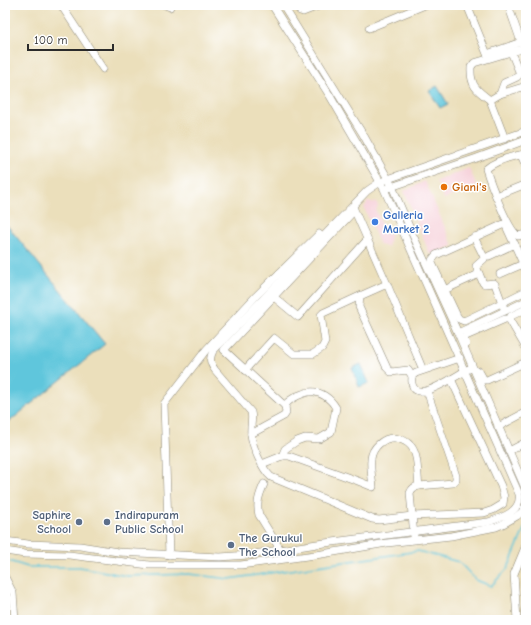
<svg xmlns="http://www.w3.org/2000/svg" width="531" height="625" font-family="'Comic Neue',sans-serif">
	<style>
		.built { fill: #f6cfd8 }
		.water { fill: #5fc6dc; stroke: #457884 }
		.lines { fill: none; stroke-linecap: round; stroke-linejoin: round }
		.stream { stroke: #5fc6dc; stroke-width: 1.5 }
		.minor-casing { stroke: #8b8573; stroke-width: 8 }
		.minor { stroke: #fff; stroke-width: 7 }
		.food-dot { fill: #e8710a; stroke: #fff; stroke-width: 1.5 }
		.shop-dot { fill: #3f7fe0; stroke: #fff; stroke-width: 1.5 }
		.service-dot { fill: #5c6f8a; stroke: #fff; stroke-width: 1.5 }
		.labels { text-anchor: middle; stroke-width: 3; stroke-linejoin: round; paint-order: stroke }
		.food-label { font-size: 12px; font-weight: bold; fill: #c56008; stroke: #fff; text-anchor: start }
		.shop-label { font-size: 12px; font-weight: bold; fill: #366cbe; stroke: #fff; text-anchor: start }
		.service-label { font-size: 12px; font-weight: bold; fill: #4e5e75; stroke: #fff; text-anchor: start }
	</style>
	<rect width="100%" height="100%" fill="#fff"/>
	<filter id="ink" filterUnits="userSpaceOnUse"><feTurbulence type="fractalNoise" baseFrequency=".025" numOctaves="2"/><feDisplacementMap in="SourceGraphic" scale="8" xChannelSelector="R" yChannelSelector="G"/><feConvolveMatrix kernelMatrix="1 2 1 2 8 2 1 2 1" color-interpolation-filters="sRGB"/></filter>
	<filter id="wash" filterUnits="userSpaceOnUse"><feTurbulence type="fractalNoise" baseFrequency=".012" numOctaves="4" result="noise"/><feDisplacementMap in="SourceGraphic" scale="16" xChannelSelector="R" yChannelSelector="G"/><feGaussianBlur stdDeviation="0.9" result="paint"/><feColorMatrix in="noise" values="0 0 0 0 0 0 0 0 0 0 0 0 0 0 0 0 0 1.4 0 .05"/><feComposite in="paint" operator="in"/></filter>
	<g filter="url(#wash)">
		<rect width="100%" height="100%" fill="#ebdfbb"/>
		<!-- built -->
		<g class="built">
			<polygon points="469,168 477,186 444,199 436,181"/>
			<polygon points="425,181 453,246 430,255 404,191"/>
			<polygon points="368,201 377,203 378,206 376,211 385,233 391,235 388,247 380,245 364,208"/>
		</g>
		<!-- water -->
		<g class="water">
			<polygon points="437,86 448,104 440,108 429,91"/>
			<polygon points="5,223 105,344 5,425"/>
			<polygon points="361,364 369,383 359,387 352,368"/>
		</g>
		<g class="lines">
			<!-- stream -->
			<polyline class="stream" points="5,560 28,567 80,567 127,576 189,574 229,579 418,551 459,562 476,580 491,586 508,568 526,525"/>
		</g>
	</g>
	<g filter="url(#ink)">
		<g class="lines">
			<!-- minor casing -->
			<g class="minor-casing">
				<g id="minor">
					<polyline points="61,5 103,69"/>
					<polyline points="165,5 170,7"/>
					<polyline points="283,5 364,136 392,186 411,231 458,333 526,490"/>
					<polyline points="295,5 300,11 303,12 321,5"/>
					<polyline points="467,5 487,54 521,42 508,5"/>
					<polyline points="369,28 425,5"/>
					<polyline points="500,94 526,86"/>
					<path d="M490,100C476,90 470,85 471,67L474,63L511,52"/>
					<polyline points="505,139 490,100 500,94 504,83 517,77 520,74 511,52 526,48"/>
					<path d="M526,154C513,156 496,160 486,169C490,182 508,230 518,236L526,234"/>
					<polyline points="521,155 526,166"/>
					<polyline points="388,188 477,158 526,140"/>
					<polyline points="496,196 526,184"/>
					<polyline points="353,207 387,284 423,370"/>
					<polyline points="474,237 484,257 484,259 476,266 483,283 485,284 494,283 495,284 505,311"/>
					<polyline points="489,256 515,244"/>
					<polyline points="526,270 506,226 504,224 436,255 432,260 432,263 457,316 459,319 464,321 526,291"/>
					<polyline points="500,274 523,264"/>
					<polyline points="387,284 360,296 359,307 387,368 391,372 408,370 412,376"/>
					<polyline points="442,291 479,274"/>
					<polyline points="274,297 298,317 367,240"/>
					<polyline points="511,316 526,309"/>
					<polyline points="458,333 526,301"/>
					<polyline points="466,344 464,338 466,336 505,319 509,319 526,348"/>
					<path d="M460,358L416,373L412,376C408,412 457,374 469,369"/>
					<polyline points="245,370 274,338 294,354 313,354 322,348 325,342 321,315 323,313 360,296"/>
					<polyline points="479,371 484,380 487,380 526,362"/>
					<path d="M451,379L501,486L504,497L503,504L493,510L484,513L412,516L379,520L372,519L271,477C262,469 252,446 251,434C250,426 253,419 251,412L215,370C210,363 209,359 213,351L367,191L380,182L388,179L526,131"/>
					<polyline points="285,406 224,350 352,213"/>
					<polyline points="498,427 526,412"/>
					<path d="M251,434L284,416L286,413L285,406C287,401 292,399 297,396C301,395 305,392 309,392C320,390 331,399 336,408L331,432L319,439L305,438L297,441L285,449L282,456"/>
					<polyline points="509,451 526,442"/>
					<path d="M262,464L282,456H289L358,481L373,487C372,478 370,468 371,459C372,448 383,437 395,438C401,439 407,441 411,446C419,456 417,474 419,486"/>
					<path d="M264,484C259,495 256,504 259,515L283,554"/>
					<path d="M414,536L410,493C412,488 414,487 419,486L453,483L456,480V476L427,391"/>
					<path d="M5,541L28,544L80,546L118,552L220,557L248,555L317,544L488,522C501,518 522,512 519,494L384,189L330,96L272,5"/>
					<polyline points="5,551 25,554 69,555 149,565 241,565 322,554 387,543 451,536 496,527 503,524 517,516 522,512 526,505"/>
					<polyline points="169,555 164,404 206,350 256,296 319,234"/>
					<polyline points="5,577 13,593 15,620"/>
					<polyline points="517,620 514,574 526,545"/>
				</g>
			</g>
			<!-- minor -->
			<use href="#minor" class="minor"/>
		</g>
	</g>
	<!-- markers -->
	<circle class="food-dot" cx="444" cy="187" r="4"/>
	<circle class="shop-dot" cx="375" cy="222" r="4"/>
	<g class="service-dot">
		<circle cx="79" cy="522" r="4"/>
		<circle cx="107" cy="522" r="4"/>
		<circle cx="231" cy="545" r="4"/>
	</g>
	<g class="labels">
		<!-- food labels -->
		<g class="food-label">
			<text x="452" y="191">Giani's</text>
		</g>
		<!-- shop labels -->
		<g class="shop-label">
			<text x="383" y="219">Galleria<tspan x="383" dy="14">Market 2</tspan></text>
		</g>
		<!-- service labels -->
		<g class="service-label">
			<text x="71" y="519" text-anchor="end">Saphire<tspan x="71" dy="14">School</tspan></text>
			<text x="115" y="519">Indirapuram<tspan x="115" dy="14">Public School</tspan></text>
			<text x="239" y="542">The Gurukul<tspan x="239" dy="14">The School</tspan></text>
		</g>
	</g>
	<!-- margin -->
	<rect width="531" height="625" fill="none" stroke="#fff" stroke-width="20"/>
	<!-- scale -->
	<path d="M28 44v6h85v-6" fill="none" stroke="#2b2b2b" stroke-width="2"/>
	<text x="34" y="44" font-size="12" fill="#2b2b2b" stroke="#ffffff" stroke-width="3" paint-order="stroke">100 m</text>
</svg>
